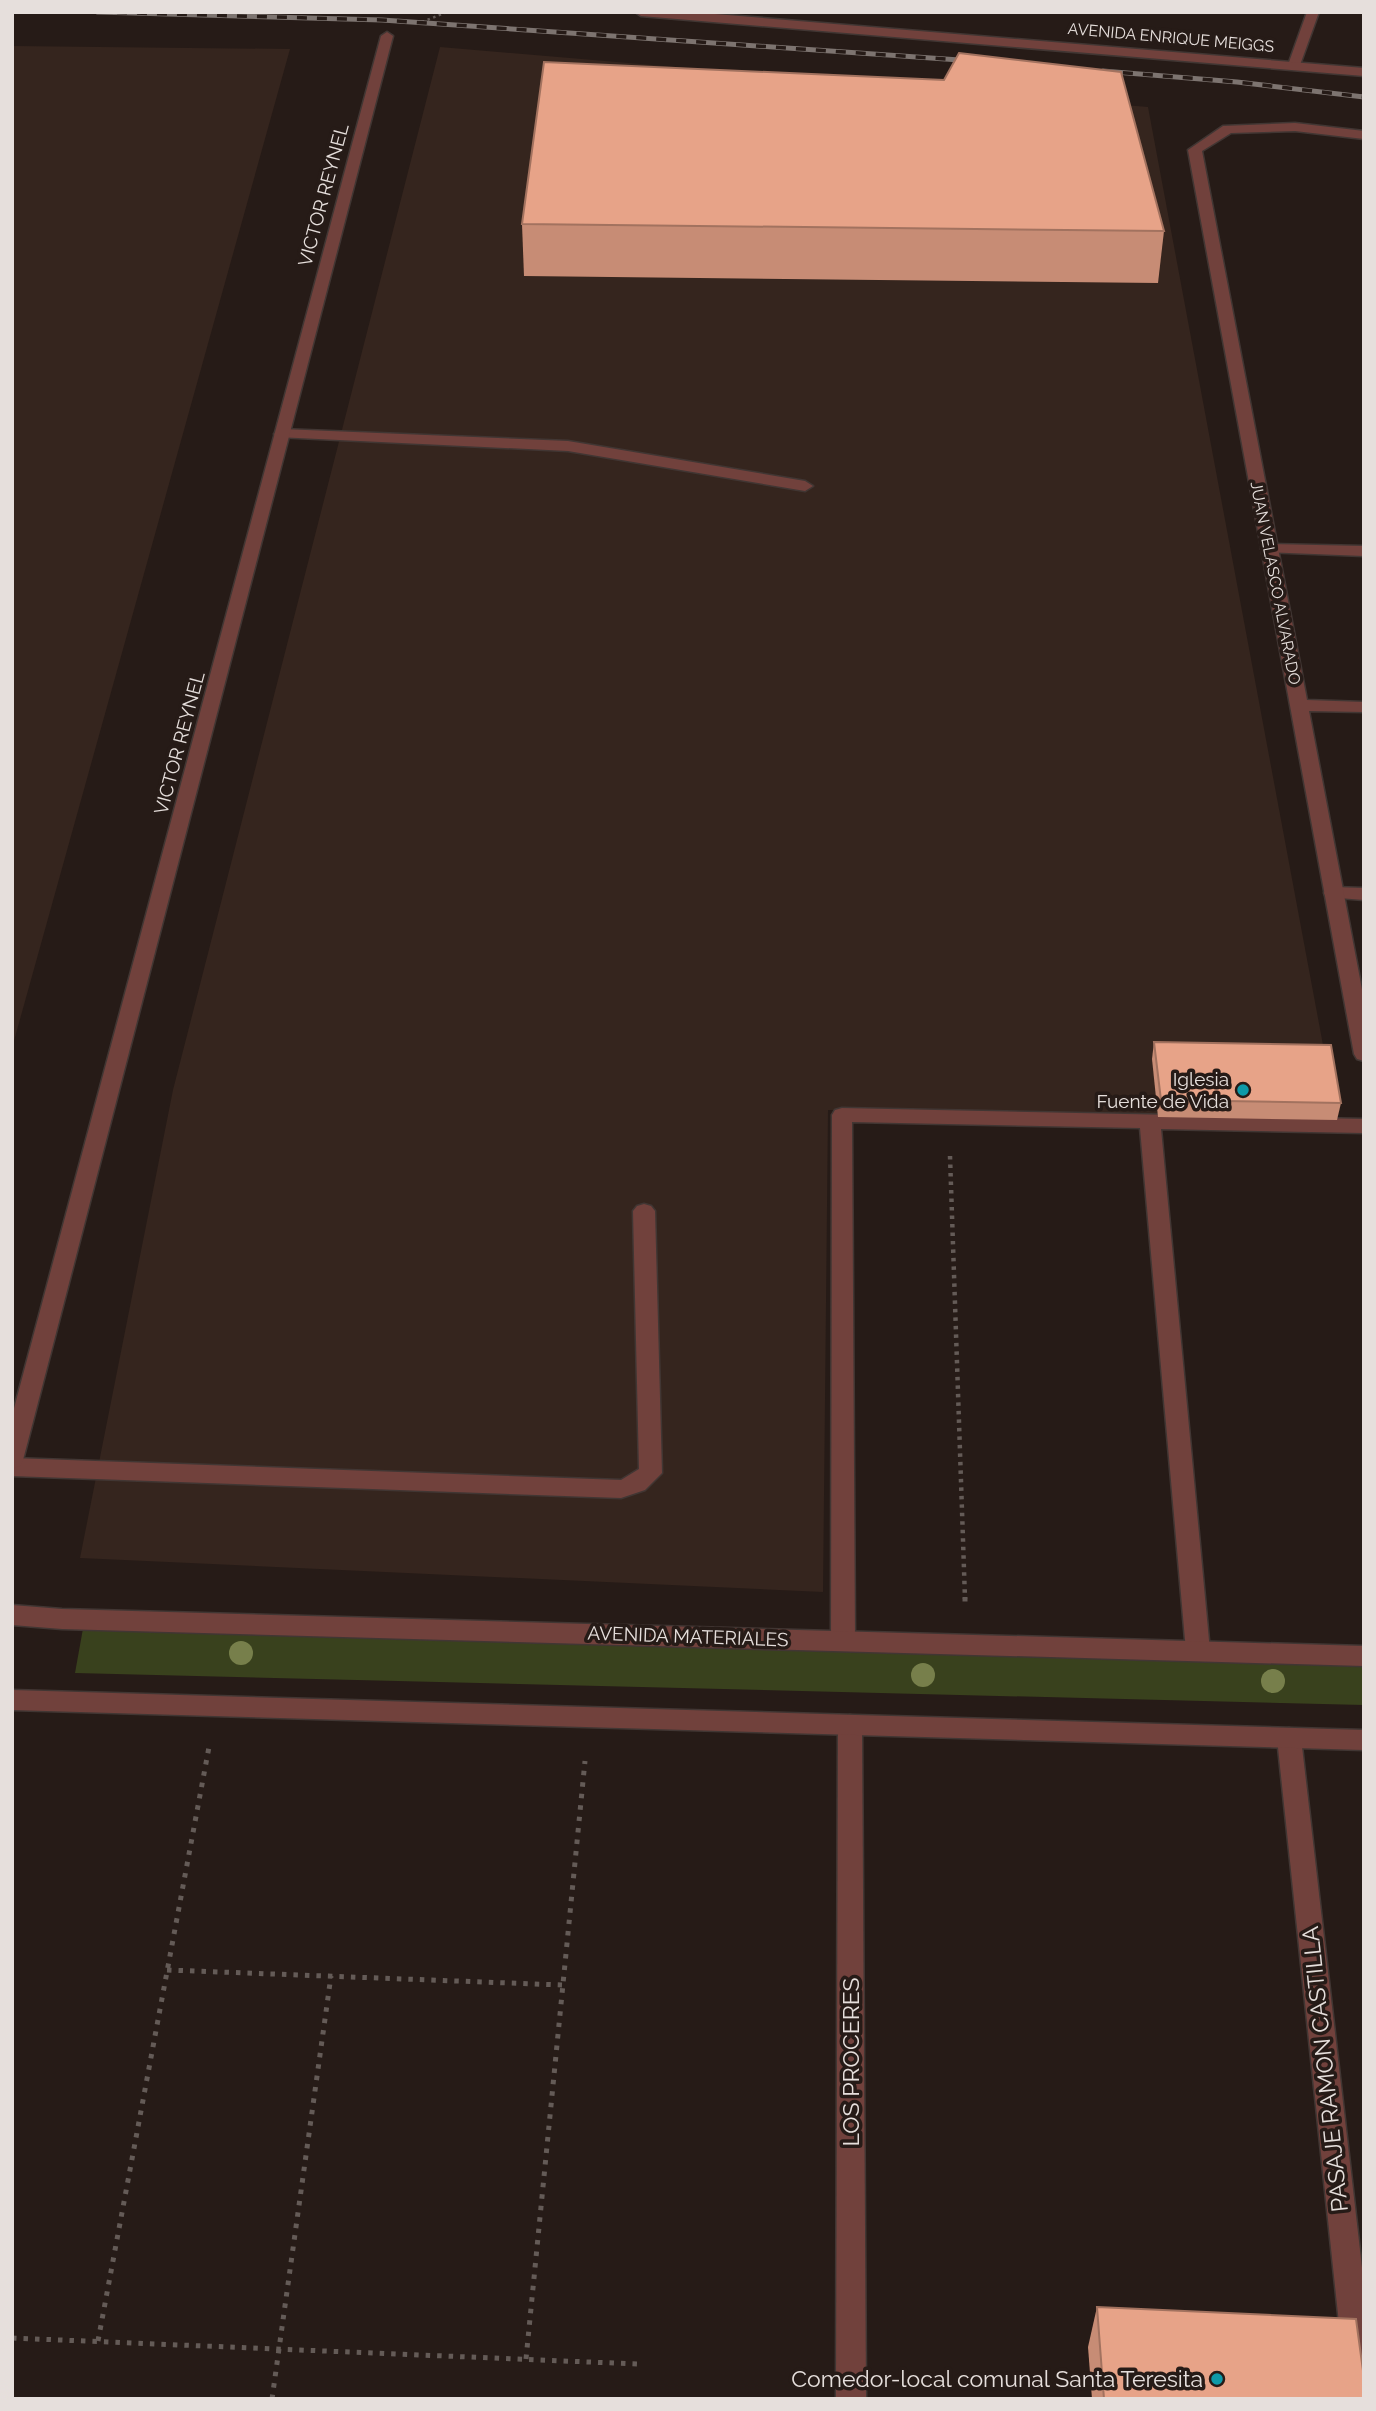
<svg xmlns="http://www.w3.org/2000/svg" width="1376" height="2411" font-family="Raleway,sans-serif">
	<style>
		.built { fill: #35251e }
		.green { fill: #39411d }
		.lines { fill: none; stroke-linecap: round; stroke-linejoin: round }
		.service-casing { stroke: #413633; stroke-width: 3 }
		.pedestrian-casing { stroke: #413633; stroke-width: 3 }
		.minor-casing { stroke: #413633; stroke-width: 3 }
		.tertiary-casing { stroke: #413633; stroke-width: 3 }
		.path-far2 { stroke: #645b57; stroke-width: 2.5; stroke-dasharray: 2.5 3.5; stroke-linecap: butt }
		.path-far1 { stroke: #645b57; stroke-width: 4.5; stroke-dasharray: 3.5 5; stroke-linecap: butt }
		.path { stroke: #645b57; stroke-width: 5; stroke-dasharray: 4.5 7; stroke-linecap: butt }
		.service { fill: #71413c; fill-rule: evenodd }
		.pedestrian { fill: #71413c; fill-rule: evenodd }
		.minor { fill: #71413c; fill-rule: evenodd }
		.tertiary { fill: #71413c; fill-rule: evenodd }
		.rail-casing { stroke: #7d7470; stroke-width: 5 }
		.rail { stroke: #261b17; stroke-width: 3.5; stroke-dasharray: 10; stroke-linecap: butt }
		.tree { fill: #777f4b }
		.wall { fill: #c78c75 }
		.building { fill: #e7a388; stroke: #a2725f; stroke-width: 2 }
		.culture-dot { fill: #0f9aa8; stroke: #261b17; stroke-width: 2.5 }
		.labels { text-anchor: middle; stroke-width: 7; stroke-linejoin: round; paint-order: stroke }
		.far-street-label { font-size: 16px; fill: #e6dfdc; stroke: #261b17 }
		.street-label { font-size: 19px; fill: #e6dfdc; stroke: #261b17 }
		.poi-label { font-size: 19px; fill: #e6dfdc; stroke: #261b17; text-anchor: end }
		.near-street-label { font-size: 23px; fill: #e6dfdc; stroke: #261b17 }
		.near-poi-label { font-size: 23px; fill: #e6dfdc; stroke: #261b17; text-anchor: end }
	</style>
	<rect width="100%" height="100%" fill="#261b17"/>
	<!-- built -->
	<g class="built">
		<polygon points="12,46 290,49 12,1048"/>
		<polygon points="440,47 1148,107 1337,1120 828,1110 823,1592 80,1558 173,1090"/>
	</g>
	<!-- green -->
	<polygon class="green" points="84,1623 1364,1658 1364,1705 75,1673"/>
	<g class="lines">
		<!-- service casing -->
		<g class="service-casing">
			<g id="service">
				<polygon points="282,429 568,441 805,481 813,486 805,491 568,451 277,437 274,434"/>
				<polygon points="644,1204 651,1206 655,1211 662,1473 645,1490 621,1498 12,1476 12,1458 621,1480 639,1469 633,1211 637,1206"/>
			</g>
		</g>
		<!-- pedestrian casing -->
		<g class="pedestrian-casing">
			<g id="pedestrian">
				<polygon points="1307,12 1319,12 1300,65 1294,69 1289,68 1288,65"/>
				<polygon points="1269,544 1364,546 1364,556 1263,552 1261,549"/>
				<polygon points="1333,887 1364,888 1364,900 1326,897 1324,893 1326,889"/>
				<polygon points="842,1108 1364,1119 1364,1133 1161,1129 1210,1651 1207,1658 1198,1661 1189,1658 1186,1651 1140,1128 852,1122 855,1641 852,1648 843,1651 834,1648 831,1641 832,1115 835,1110"/>
			</g>
		</g>
		<!-- minor casing -->
		<g class="minor-casing">
			<g id="minor">
				<polygon points="387,32 393,36 23,1460 20,1466 12,1469 12,1416 381,36"/>
				<polygon points="1295,123 1364,131 1364,139 1295,131 1231,133 1202,151 1307,700 1364,702 1364,712 1309,711 1364,1000 1364,1061 1357,1059 1354,1054 1188,150 1223,126"/>
				<polygon points="850,1715 859,1718 862,1725 866,2399 836,2399 838,1725 841,1718"/>
				<polygon points="1289,1728 1298,1731 1301,1738 1364,2285 1364,2399 1347,2399 1277,1738 1280,1731"/>
			</g>
		</g>
		<!-- tertiary casing -->
		<g class="tertiary-casing">
			<g id="tertiary">
				<polygon points="635,12 691,12 1364,68 1364,76 641,16"/>
				<polygon points="12,1605 62,1609 1364,1646 1364,1666 62,1629 12,1625"/>
				<polygon points="12,1690 1364,1730 1364,1750 12,1710"/>
			</g>
		</g>
		<!-- path-far2 -->
		<polyline class="path-far2" points="422,22 447,12"/>
		<!-- path-far1 -->
		<polyline class="path-far1" points="950,1156 965,1599"/>
		<!-- path -->
		<g class="path">
			<polyline points="965,1597 965,1602"/>
			<polyline points="167,1970 562,1985"/>
			<polyline points="12,2338 637,2364"/>
			<polyline points="98,2341 209,1747"/>
			<polyline points="526,2359 585,1761"/>
			<polyline points="272,2399 331,1976"/>
		</g>
		<!-- service -->
		<use href="#service" class="service"/>
		<!-- pedestrian -->
		<use href="#pedestrian" class="pedestrian"/>
		<!-- minor -->
		<use href="#minor" class="minor"/>
		<!-- tertiary -->
		<use href="#tertiary" class="tertiary"/>
		<!-- rail casing -->
		<g class="rail-casing">
			<g id="rail">
				<polyline points="97,12 382,20 974,61"/>
				<polyline points="1103,71 1237,82 1364,97"/>
			</g>
		</g>
		<!-- rail -->
		<use href="#rail" class="rail"/>
	</g>
	<!-- trees -->
	<g class="tree">
		<circle cx="241" cy="1653" r="12"/>
		<circle cx="923" cy="1675" r="12"/>
		<circle cx="1273" cy="1681" r="12"/>
	</g>
	<!-- wall -->
	<g class="wall">
		<polygon points="522,224 1164,231 1158,283 524,276"/>
		<polygon points="1154,1042 1341,1103 1337,1120 1158,1117 1152,1059"/>
		<polygon points="1097,2307 1364,2399 1092,2399 1088,2347"/>
	</g>
	<!-- building -->
	<g class="building">
		<polygon points="959,53 1121,72 1164,231 522,224 544,62 944,80"/>
		<polygon points="1154,1042 1331,1045 1341,1103 1161,1100"/>
		<polygon points="1097,2307 1356,2319 1364,2378 1364,2399 1104,2399"/>
	</g>
	<!-- markers -->
	<g class="culture-dot">
		<circle cx="1243" cy="1090" r="7"/>
		<circle cx="1217" cy="2379" r="7"/>
	</g>
	<g class="labels">
		<!-- far-street labels -->
		<g class="far-street-label">
			<text transform="translate(1171 37) rotate(5)" y="6">AVENIDA ENRIQUE MEIGGS</text>
			<text transform="translate(1276 583) rotate(79)" y="6">JUAN VELASCO ALVARADO</text>
		</g>
		<!-- street labels -->
		<g class="street-label">
			<text transform="translate(323 195) rotate(-75)" y="7">VICTOR REYNEL</text>
			<text transform="translate(179 743) rotate(-75)" y="7">VICTOR REYNEL</text>
			<text transform="translate(688 1636) rotate(2)" y="7">AVENIDA MATERIALES</text>
		</g>
		<!-- poi labels -->
		<g class="poi-label">
			<text x="1229" y="1086">Iglesia<tspan x="1229" dy="22">Fuente de Vida</tspan></text>
		</g>
		<!-- near-street labels -->
		<g class="near-street-label">
			<text transform="translate(851 2062) rotate(-90)" y="8">LOS PROCERES</text>
			<text transform="translate(1325 2069) rotate(-96)" y="8">PASAJE RAMON CASTILLA</text>
		</g>
		<!-- near-poi labels -->
		<g class="near-poi-label">
			<text x="1203" y="2387">Comedor-local comunal Santa Teresita</text>
		</g>
	</g>
	<!-- border -->
	<rect width="1376" height="2411" fill="none" stroke="#e6dfdc" stroke-width="28"/>
</svg>
